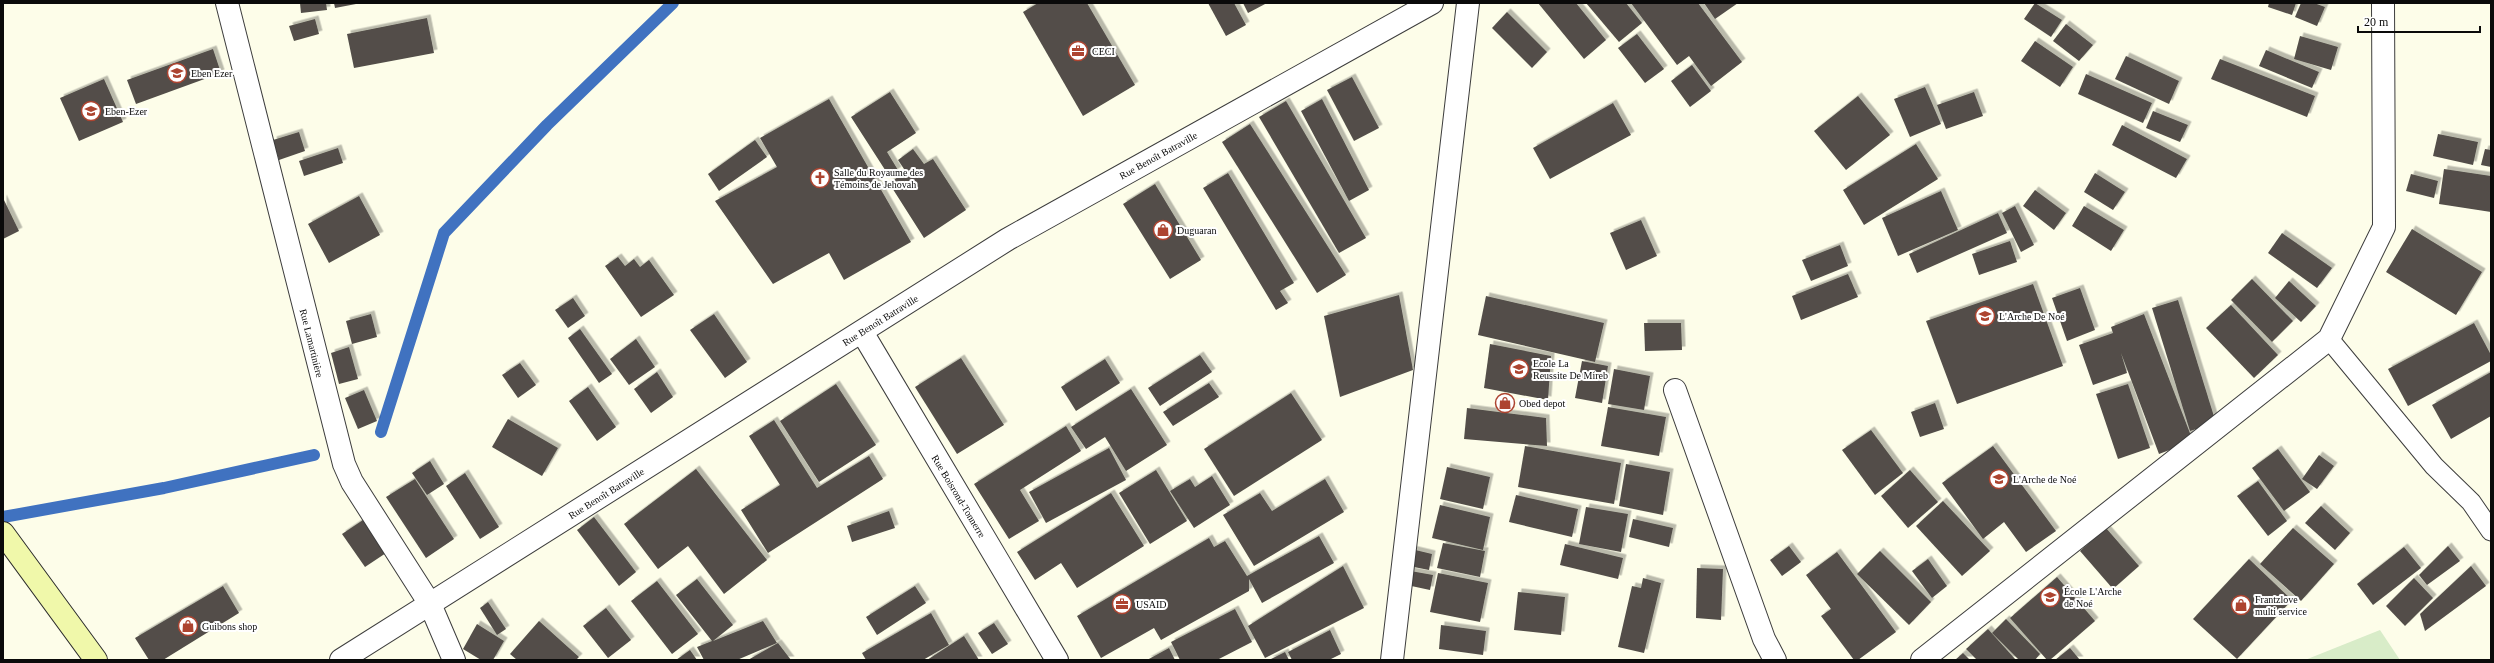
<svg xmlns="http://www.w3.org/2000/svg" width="2494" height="663" font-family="'Times New Roman',serif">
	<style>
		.pitch { fill: #d8ecc8 }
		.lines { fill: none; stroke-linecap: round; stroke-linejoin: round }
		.stream { stroke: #4072c0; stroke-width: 12 }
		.building { fill: #524e48; filter: url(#shadow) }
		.service-casing { stroke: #3d3d3d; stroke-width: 21 }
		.minor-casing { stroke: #3d3d3d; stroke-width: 24 }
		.secondary-casing { stroke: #2c2c2c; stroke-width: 24 }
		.service { stroke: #fff; stroke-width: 19 }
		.minor { stroke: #fff; stroke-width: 22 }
		.secondary { stroke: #f0f8aa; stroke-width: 22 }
		.labels { text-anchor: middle; stroke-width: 4; stroke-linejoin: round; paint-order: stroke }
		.poi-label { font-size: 10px; fill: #0a0a0a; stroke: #fff; text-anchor: start }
		.street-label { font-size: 10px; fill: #0a0a0a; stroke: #fff }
	</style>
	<defs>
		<filter id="shadow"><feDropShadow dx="3.5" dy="-3.5" stdDeviation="0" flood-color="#0004"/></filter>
	</defs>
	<rect width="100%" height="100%" fill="#fdfde9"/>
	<!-- pitch -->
	<polygon class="pitch" points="2380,630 2400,660 2305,660"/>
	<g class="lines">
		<!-- stream -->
		<g class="stream">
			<polyline points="381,432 444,233 547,125 673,3"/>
			<polyline points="3,517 164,488 314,455"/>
		</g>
	</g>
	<!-- building -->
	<g class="building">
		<polygon points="300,3 326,3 327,10 301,13"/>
		<polygon points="334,3 356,3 356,4 335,8"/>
		<polygon points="1038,3 1087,3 1135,85 1083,116 1023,12"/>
		<polygon points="1208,3 1234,3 1246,25 1226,36"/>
		<polygon points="1243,3 1267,3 1248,13"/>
		<polygon points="1538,3 1576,3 1606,40 1584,59"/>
		<polygon points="1586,3 1626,3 1642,23 1619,42"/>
		<polygon points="1631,3 1698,3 1742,62 1711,86 1689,56 1677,65"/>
		<polygon points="1704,3 1738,3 1715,19"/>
		<polygon points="2035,3 2062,20 2051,37 2024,19"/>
		<polygon points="2269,3 2296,3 2292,15 2268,7"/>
		<polygon points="2301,3 2314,3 2325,7 2317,26 2295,17"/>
		<polygon points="1507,12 1547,52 1532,68 1492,28"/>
		<polygon points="427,18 434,53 354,68 347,34"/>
		<polygon points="315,19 319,34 294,41 289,26"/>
		<polygon points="2066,24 2093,45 2079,61 2053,41"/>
		<polygon points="1637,34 1664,69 1645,83 1618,48"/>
		<polygon points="2300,36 2338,47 2331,70 2294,59"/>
		<polygon points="2035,41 2073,67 2060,87 2021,61"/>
		<polygon points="213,49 221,73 136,104 127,80"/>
		<polygon points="2266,50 2319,72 2312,88 2259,66"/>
		<polygon points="2126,56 2179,81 2169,104 2115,79"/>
		<polygon points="2220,59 2315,96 2307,117 2211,79"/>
		<polygon points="1692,65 1711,91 1690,107 1671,81"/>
		<polygon points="2086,74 2152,103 2143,123 2078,94"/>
		<polygon points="1352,77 1379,128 1354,141 1327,90"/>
		<polygon points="104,79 123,122 79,141 60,98"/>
		<polygon points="1925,87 1941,124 1910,137 1894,99"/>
		<polygon points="890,92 916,133 887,152 898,170 889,176 851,117"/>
		<polygon points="1974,92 1983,116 1946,129 1937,105"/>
		<polygon points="1858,96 1890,135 1846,170 1814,131"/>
		<polygon points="829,99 911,242 844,280 829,253 773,284 715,201 777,167 760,138"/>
		<polygon points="1322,99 1369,190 1349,201 1301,111"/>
		<polygon points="1286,101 1366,238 1339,253 1259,117"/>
		<polygon points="1613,103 1631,135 1550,179 1533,148"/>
		<polygon points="2153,111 2188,125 2180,142 2146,128"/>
		<polygon points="1250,124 1346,275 1317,293 1222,142"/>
		<polygon points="2122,125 2187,159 2176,178 2112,145"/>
		<polygon points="299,132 305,151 279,160 273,140"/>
		<polygon points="2438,134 2478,142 2473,165 2433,156"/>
		<polygon points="755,140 767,157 719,191 708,174"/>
		<polygon points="1916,144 1938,179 1864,225 1843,190"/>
		<polygon points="338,148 343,163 304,176 299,161"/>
		<polygon points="913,149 924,164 933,159 966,210 924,238 889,183 906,172 898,160"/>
		<polygon points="2485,149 2491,150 2491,167 2481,165"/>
		<polygon points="2444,169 2491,176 2491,212 2439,204"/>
		<polygon points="1228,173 1294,283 1280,291 1288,303 1276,310 1203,188"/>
		<polygon points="2095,173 2125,192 2113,210 2084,192"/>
		<polygon points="2411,174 2438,181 2434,198 2406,191"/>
		<polygon points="1155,184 1201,260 1170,279 1123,204"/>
		<polygon points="2035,190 2066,213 2054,230 2023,206"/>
		<polygon points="1941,191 1958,230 1898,256 1882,218"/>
		<polygon points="359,196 380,235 329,263 308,224"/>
		<polygon points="3,198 19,231 3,239"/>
		<polygon points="2015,206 2034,245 2021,252 2002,213"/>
		<polygon points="2084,206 2124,230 2111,251 2072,226"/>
		<polygon points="1998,213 2007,233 1917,273 1909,254"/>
		<polygon points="1641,220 1657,256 1626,270 1610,233"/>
		<polygon points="2412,229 2482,272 2456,315 2386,272"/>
		<polygon points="2282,233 2332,268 2317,288 2268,253"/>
		<polygon points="2010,241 2017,262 1979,275 1972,254"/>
		<polygon points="1840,245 1848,266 1811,281 1802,260"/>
		<polygon points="618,257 625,266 634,259 640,267 649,260 674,295 641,317 605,266"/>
		<polygon points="1848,274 1858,297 1801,320 1792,296"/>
		<polygon points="2252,279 2293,321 2272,342 2231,300"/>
		<polygon points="2289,281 2316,306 2301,322 2275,298"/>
		<polygon points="2033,284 2063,366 1957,404 1926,321"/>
		<polygon points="2080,288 2095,330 2067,341 2052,298"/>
		<polygon points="1399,295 1413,370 1340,397 1324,316"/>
		<polygon points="1486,296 1604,323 1595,362 1478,335"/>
		<polygon points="573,298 585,316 568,328 555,310"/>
		<polygon points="2178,300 2216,423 2190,431 2152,308"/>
		<polygon points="2231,305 2278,355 2254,378 2206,328"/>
		<polygon points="371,314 377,337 352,344 346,321"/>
		<polygon points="714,314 747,362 725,378 690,330"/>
		<polygon points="2144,314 2193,441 2159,454 2121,353 2127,373 2093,385 2079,345 2113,333 2111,327"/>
		<polygon points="1644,323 1681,323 1682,350 1645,351"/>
		<polygon points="2474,323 2491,355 2491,361 2408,406 2388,369"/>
		<polygon points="580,329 612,374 599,383 568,338"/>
		<polygon points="636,339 655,367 629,385 610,359"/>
		<polygon points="1490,344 1551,356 1548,400 1484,388"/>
		<polygon points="349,347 358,379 339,384 331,353"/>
		<polygon points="1200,355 1212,372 1160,406 1148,388"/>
		<polygon points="961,358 1004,425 957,454 915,387"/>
		<polygon points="1105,359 1120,383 1076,411 1061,387"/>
		<polygon points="1582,361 1608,366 1602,403 1575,398"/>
		<polygon points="520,363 536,385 518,398 502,375"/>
		<polygon points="1614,369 1650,376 1644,410 1608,404"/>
		<polygon points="657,372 673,397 651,413 634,389"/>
		<polygon points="2491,372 2491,416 2451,439 2432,405"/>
		<polygon points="1209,383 1219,397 1173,426 1163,412"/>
		<polygon points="836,384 876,445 819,482 780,421"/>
		<polygon points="2128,384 2150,448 2118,459 2096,394"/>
		<polygon points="588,387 616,427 597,441 569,401"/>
		<polygon points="1131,389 1167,445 1126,471 1105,437 1086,449 1071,427"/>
		<polygon points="364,390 377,421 358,429 345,398"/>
		<polygon points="1291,393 1322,440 1234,496 1204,449"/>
		<polygon points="1935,403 1944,429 1920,437 1911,412"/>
		<polygon points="1608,407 1666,417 1659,456 1601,446"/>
		<polygon points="1467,408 1546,418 1547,446 1464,439"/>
		<polygon points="508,419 558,448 542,476 492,447"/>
		<polygon points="774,420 817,488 869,456 883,479 768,553 741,510 780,485 749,436"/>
		<polygon points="1066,426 1081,451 1020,490 1039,521 1009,539 974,484"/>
		<polygon points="1871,430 1903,473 1875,495 1842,450"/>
		<polygon points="1525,446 1621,463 1614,504 1518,487"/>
		<polygon points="1993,446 2056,531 2026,552 2004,522 1983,539 1942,483"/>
		<polygon points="1109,448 1126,480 1046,523 1029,492"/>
		<polygon points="2278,449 2310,492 2284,511 2252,468"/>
		<polygon points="2319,455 2334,466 2317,489 2302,479"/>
		<polygon points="430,461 444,484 427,495 412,473"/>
		<polygon points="1626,464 1670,472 1663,515 1619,506"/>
		<polygon points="1447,467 1490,477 1483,509 1440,499"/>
		<polygon points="696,469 767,560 724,594 688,546 658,569 624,524"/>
		<polygon points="1156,470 1187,521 1150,544 1119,493"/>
		<polygon points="1910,470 1938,502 1908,528 1881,496"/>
		<polygon points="465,473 499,527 480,539 446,486"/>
		<polygon points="1212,476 1230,505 1194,528 1170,491 1190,479 1195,487"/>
		<polygon points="415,479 454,539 426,558 386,497"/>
		<polygon points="1325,479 1344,512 1254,566 1223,515 1260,493 1272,511"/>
		<polygon points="2258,481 2287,521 2268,536 2237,496"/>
		<polygon points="1111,493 1144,546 1077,588 1061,563 1035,580 1017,552"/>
		<polygon points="1516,495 1578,509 1572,537 1509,522"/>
		<polygon points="1943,501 1990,551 1962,576 1916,526"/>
		<polygon points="1440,505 1490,517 1483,550 1432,538"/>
		<polygon points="2321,506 2350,533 2335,550 2305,523"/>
		<polygon points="1586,507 1628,514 1621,552 1579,544"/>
		<polygon points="889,511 895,528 852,542 847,526"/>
		<polygon points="594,517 636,572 619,586 577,530"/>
		<polygon points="1633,519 1673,528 1669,547 1629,537"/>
		<polygon points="363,520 386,553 365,567 342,534"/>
		<polygon points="2106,528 2139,566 2113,589 2080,551"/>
		<polygon points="2293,528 2334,564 2301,601 2260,564"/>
		<polygon points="1319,536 1334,563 1262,603 1249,579 1249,591 1161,640 1154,628 1101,658 1077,616 1209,538 1214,547 1225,541 1247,576"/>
		<polygon points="1443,543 1485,551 1480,577 1437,568"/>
		<polygon points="1565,544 1623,558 1618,579 1560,565"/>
		<polygon points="1789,546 1801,562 1782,576 1770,560"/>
		<polygon points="2448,546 2460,561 2427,585 2419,575"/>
		<polygon points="2404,547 2421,568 2373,605 2357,584"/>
		<polygon points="1407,548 1432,554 1429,570 1404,565"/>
		<polygon points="1880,551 1931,602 1909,625 1857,574"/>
		<polygon points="1837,552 1896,632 1858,660 1854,660 1821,616 1831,609 1806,575"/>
		<polygon points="1928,559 1947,586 1932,598 1912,571"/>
		<polygon points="2249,559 2292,600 2237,659 2193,619"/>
		<polygon points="1343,566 1364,608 1265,658 1248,626"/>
		<polygon points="2471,566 2486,586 2425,631 2420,614"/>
		<polygon points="1697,568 1723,569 1721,620 1696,618"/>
		<polygon points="1405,570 1433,575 1430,590 1402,584"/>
		<polygon points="1438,573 1488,583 1480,622 1430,612"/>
		<polygon points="2057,577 2095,621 2050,660 2047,660 2010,618"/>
		<polygon points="1643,578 1661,583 1644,653 1618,647 1632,586 1641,588"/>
		<polygon points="2414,578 2433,598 2405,626 2386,606"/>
		<polygon points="697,579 733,625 713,641 763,621 777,643 737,660 704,660 697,647 712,641 676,595"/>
		<polygon points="657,581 698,634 672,654 631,601"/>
		<polygon points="223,586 239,613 163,660 149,660 135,638"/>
		<polygon points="915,586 926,603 877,635 866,617"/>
		<polygon points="1518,592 1565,597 1561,635 1514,630"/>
		<polygon points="488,602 506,629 497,635 480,608"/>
		<polygon points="606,608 631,640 608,658 583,626"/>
		<polygon points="1235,609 1252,642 1217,660 1180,660 1171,642"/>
		<polygon points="931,613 949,645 923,660 866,660 862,653"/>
		<polygon points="2006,619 2040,654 2035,660 2019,660 1992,633"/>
		<polygon points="539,621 579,657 576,660 517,660 510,654"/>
		<polygon points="994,623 1008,644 992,654 978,633"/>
		<polygon points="477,624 504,641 493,660 481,660 463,649"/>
		<polygon points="1441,625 1486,631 1483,655 1439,649"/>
		<polygon points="1988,629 2016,660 1977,660 1966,649"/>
		<polygon points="1330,630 1341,654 1329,660 1292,660 1288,652"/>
		<polygon points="964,636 979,660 927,660"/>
		<polygon points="778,643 791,660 748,660 776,644"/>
		<polygon points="1169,648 1175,660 1147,660"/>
		<polygon points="2070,648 2080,660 2055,660"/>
		<polygon points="690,650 697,660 676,660"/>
		<polygon points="1285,652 1289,660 1269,660"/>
		<polygon points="1963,653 1970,660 1955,660"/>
	</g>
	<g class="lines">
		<!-- service casing -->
		<g class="service-casing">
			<polyline id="service" points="2329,339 2434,466 2471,502 2491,531"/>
		</g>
		<!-- minor casing -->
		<g class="minor-casing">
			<g id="minor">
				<polyline points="227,3 344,464 352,482 430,604 454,660"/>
				<polyline points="862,332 1057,660"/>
				<polyline points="1675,390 1764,639 1775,660"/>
				<polyline points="341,660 1008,239 1432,3"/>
				<polyline points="1392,660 1468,3"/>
				<polyline points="1922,660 2329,339 2384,227 2383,3"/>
			</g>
		</g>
		<!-- secondary casing -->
		<g class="secondary-casing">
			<polyline id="secondary" points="3,533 96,660"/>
		</g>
		<!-- service -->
		<use href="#service" class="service"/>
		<!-- minor -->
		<use href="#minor" class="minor"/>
		<!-- secondary -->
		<use href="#secondary" class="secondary"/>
	</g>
	<!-- icons -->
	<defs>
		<g id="office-ring" transform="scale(1)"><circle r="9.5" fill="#fff" stroke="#ad4430" stroke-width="1.5"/><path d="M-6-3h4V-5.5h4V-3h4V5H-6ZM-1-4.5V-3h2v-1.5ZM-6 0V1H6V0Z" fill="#ad4430"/></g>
		<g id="school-ring" transform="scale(1)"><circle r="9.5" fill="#fff" stroke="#ad4430" stroke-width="1.5"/><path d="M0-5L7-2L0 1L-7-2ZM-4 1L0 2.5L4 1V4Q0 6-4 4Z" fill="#ad4430"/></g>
		<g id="church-ring" transform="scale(1)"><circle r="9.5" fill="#fff" stroke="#ad4430" stroke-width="1.5"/><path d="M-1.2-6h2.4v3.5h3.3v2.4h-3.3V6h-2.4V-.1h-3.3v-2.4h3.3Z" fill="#ad4430"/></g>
		<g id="shop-ring" transform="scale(1)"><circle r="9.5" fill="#fff" stroke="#ad4430" stroke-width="1.5"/><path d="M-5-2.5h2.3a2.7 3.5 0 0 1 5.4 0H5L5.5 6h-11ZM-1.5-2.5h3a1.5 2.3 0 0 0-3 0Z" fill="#ad4430"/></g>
	</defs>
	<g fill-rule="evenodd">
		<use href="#office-ring" x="1078" y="51"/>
		<use href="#school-ring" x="177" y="73"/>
		<use href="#school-ring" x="91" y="111"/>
		<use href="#church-ring" x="820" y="178"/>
		<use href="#shop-ring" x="1163" y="230"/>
		<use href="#school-ring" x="1985" y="316"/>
		<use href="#school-ring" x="1519" y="369"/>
		<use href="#shop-ring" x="1505" y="403"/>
		<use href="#school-ring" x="1999" y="479"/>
		<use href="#school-ring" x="2050" y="597"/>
		<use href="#office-ring" x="1122" y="604"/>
		<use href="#shop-ring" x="2241" y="605"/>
		<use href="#shop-ring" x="188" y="626"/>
	</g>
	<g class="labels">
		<!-- poi labels -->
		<g class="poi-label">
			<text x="1092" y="55">CECI</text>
			<text x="191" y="77">Eben Ezer</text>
			<text x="105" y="115">Eben-Ezer</text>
			<text x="834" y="176">Salle du Royaume des<tspan x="834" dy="12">Témoins de Jehovah</tspan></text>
			<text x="1177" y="234">Duguaran</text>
			<text x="1999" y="320">L'Arche De Noé</text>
			<text x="1533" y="367">Ecole La<tspan x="1533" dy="12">Reussite De Mireb</tspan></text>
			<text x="1519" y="407">Obed depot</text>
			<text x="2013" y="483">L'Arche de Noé</text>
			<text x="2064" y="595">École L'Arche<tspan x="2064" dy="12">de Noé</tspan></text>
			<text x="2255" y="603">Frantzlove<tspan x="2255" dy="12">multi service</tspan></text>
			<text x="1136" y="608">USAID</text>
			<text x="202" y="630">Guibons shop</text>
		</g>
		<!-- street labels -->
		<g class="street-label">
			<text transform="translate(1158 155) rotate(-29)" y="4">Rue Benoît Batraville</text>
			<text transform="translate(880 320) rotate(-32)" y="4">Rue Benoît Batraville</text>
			<text transform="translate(312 343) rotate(76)" y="4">Rue Lamartinière</text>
			<text transform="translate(606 493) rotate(-32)" y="4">Rue Benoît Batraville</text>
			<text transform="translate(959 496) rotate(59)" y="4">Rue Boisrond-Tonnerre</text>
		</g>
	</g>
	<!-- border -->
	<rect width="2494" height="663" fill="none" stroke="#0a0a0a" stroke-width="8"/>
	<!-- scale -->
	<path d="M2358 26v6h122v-6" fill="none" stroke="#0a0a0a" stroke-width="2"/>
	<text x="2364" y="26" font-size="12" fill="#0a0a0a" stroke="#ffffff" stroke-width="3" paint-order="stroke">20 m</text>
</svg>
